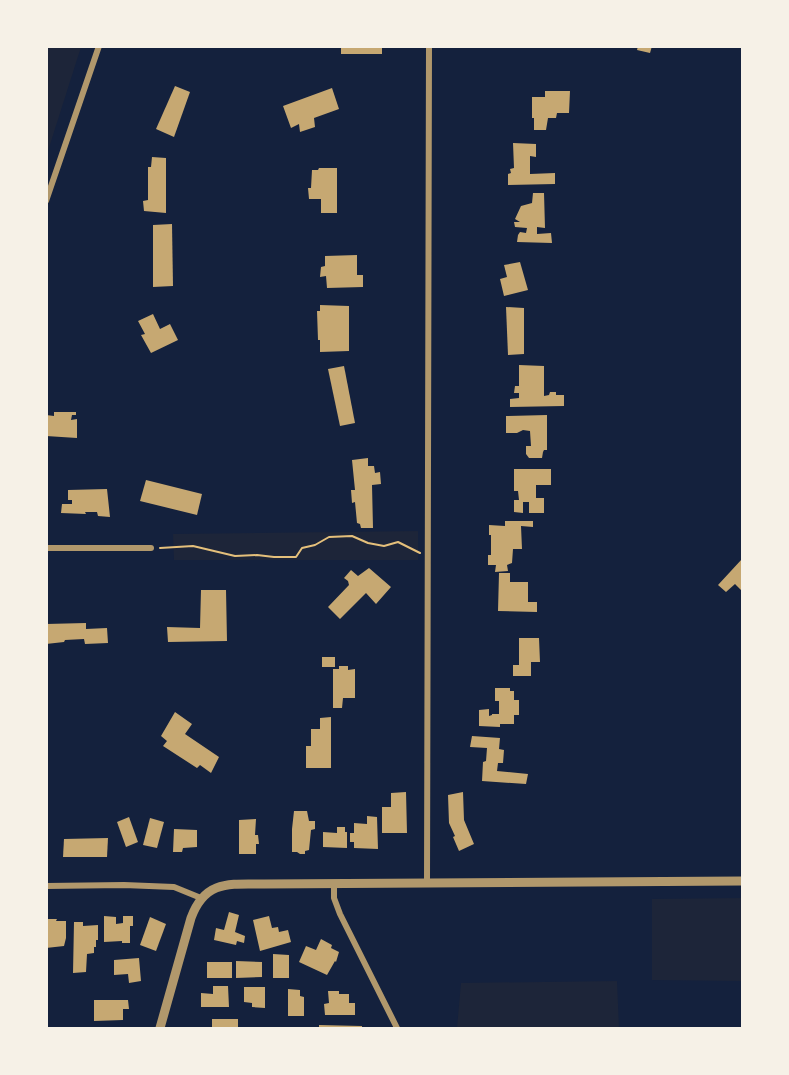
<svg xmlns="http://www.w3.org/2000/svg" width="789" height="1075" font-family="'Exo 2',sans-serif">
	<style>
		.green { fill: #1d2539 }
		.building { fill: #c6a872 }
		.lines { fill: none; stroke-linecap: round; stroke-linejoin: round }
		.path { stroke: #e5c07b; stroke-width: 2 }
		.minor { stroke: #b1986c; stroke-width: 6 }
		.tertiary { stroke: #b1986c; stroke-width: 9 }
	</style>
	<rect width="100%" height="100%" fill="#14213d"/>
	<!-- green -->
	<g class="green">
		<polygon points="47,46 81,47 47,154 46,47"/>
		<polygon points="418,531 418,560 174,560 173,534"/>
		<polygon points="742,898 742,981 652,980 652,899"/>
		<polygon points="617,981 619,1028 457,1028 461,983"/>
	</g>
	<!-- building -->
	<g class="building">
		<rect x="341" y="46" width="41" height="8"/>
		<polygon points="638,46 652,46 650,53 637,50"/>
		<polygon points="175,86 190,92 174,137 156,129"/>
		<polygon points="332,88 339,109 314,118 315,127 300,132 299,124 291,128 283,106"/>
		<polygon points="545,91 570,91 569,113 557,113 556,118 548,118 546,130 534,130 534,118 532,118 532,97 545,97"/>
		<polygon points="513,143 536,144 536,157 530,156 530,174 555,173 555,184 508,185 508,174 511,173 510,169 514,168"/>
		<polygon points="152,157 166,158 166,213 144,211 143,201 148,200 148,167 151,167"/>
		<polygon points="319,168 337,168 337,213 321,213 321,199 309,199 308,188 311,188 312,170 318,170"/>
		<polygon points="533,193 544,193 545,228 537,227 537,234 551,233 552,243 517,242 518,235 520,232 526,233 527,228 515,227 514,222 520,222 515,219 521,206 532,203"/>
		<polygon points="172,224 173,286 153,287 153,225"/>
		<polygon points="357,255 357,275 363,275 363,287 327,288 326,276 320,277 321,267 325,266 325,256"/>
		<polygon points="520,262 528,290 504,296 500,279 507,277 504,265"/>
		<polygon points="320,305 349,306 349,351 320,352 320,340 318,340 317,311 320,311"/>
		<polygon points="506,307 524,308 524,354 508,355"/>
		<polygon points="153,314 160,329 170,324 178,340 151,353 141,335 145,334 138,321"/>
		<polygon points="519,365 544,366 544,396 549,395 550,392 556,392 556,395 564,395 564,406 510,407 510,399 519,398 519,393 514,393 515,386 519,386"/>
		<polygon points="344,366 355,423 340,426 328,369"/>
		<polygon points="54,412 76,412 76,415 72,415 71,420 77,419 77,438 46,436 46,415 54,416"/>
		<polygon points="547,415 547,450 544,450 543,452 542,458 529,458 526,454 526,446 531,446 530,431 523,430 517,433 506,433 506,416"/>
		<polygon points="368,458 368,466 374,466 375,473 380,472 381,484 372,485 373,528 361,528 360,524 357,523 355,502 352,503 351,490 355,490 352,460"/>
		<polygon points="514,469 551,469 551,485 536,485 536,498 544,498 544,513 529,513 529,502 523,502 523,513 514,512 514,500 519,500 518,491 514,491"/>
		<polygon points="146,480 202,494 197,515 140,501"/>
		<polygon points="107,489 110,517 98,516 97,512 85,512 86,514 61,513 62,504 72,504 72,500 68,500 68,490"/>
		<polygon points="505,521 533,521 533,527 521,526 522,549 513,549 512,563 507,565 508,571 495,572 496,565 488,565 488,555 491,555 491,535 489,535 489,525 505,526"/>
		<polygon points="742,559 742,591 735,584 726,592 718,585"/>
		<polygon points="369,568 391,587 376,604 366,593 340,619 328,607 349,585 348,581 344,578 351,570 358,576"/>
		<polygon points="499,573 510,573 510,582 528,582 528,602 537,602 537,612 498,611"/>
		<polygon points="201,590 226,590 227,641 168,642 167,627 200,628"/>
		<polygon points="86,623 86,629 107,628 108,643 85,644 84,639 65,640 64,642 46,644 46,624"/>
		<polygon points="519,638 539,638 540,662 531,662 531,676 513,676 513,665 519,665"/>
		<rect x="322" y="657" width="13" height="10"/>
		<polygon points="339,666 348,666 348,670 355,669 355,698 343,698 342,708 333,708 333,669 339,669"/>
		<polygon points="495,688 510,688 510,691 514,691 514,700 519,700 519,715 514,715 514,724 500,724 500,727 479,726 479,710 489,709 489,716 492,715 492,714 499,714 499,701 495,701"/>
		<polygon points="175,712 192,724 185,734 219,757 211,773 200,765 197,768 163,746 167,741 161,736"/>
		<polygon points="331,717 331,768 306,768 306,746 311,746 311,729 320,729 320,718"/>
		<polygon points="472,736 500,738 499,749 504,750 503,763 498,763 497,771 528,774 526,784 482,781 483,762 486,761 487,748 470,747"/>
		<polygon points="406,792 407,833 382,833 382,807 391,807 391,793"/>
		<polygon points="463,792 464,820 474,844 459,851 453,837 455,836 449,823 448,795"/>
		<polygon points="294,811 307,811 309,821 315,821 315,829 311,830 309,850 305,851 305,854 300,854 297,852 292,852 292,829"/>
		<polygon points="367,816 377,817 378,849 354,848 354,842 350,842 350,833 354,833 354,823 367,824"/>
		<polygon points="129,817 138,842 126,847 117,822"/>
		<polygon points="150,818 164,822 157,848 143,845"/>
		<polygon points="256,819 255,835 258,835 259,844 256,844 256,854 239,854 239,820"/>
		<polygon points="337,827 345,827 345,832 347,832 347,848 323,847 323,832 337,833"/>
		<polygon points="174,829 197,830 197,847 183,848 182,852 173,852"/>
		<polygon points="108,838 107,857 63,857 64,839"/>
		<polygon points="229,912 239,915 235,932 245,936 244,943 237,941 236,945 214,940 216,928 224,930"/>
		<polygon points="104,916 116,917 116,924 123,923 123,916 133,916 133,926 130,926 130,943 122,943 122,941 104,942"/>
		<polygon points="269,916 272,928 278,927 279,932 288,930 291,942 260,951 253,920"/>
		<polygon points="150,917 166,924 156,951 140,945"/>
		<polygon points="46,919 57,919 56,921 66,921 66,938 64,946 46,948"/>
		<polygon points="74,922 83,922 83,926 98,925 98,940 96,940 96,947 94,947 94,953 87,954 86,972 73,973"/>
		<polygon points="321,939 332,945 331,948 339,952 336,962 335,961 327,975 299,962 306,946 316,950"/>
		<polygon points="273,954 289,955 289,978 273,978"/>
		<polygon points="139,958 141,981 129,983 128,974 114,975 114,960"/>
		<polygon points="236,961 262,962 262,977 236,978"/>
		<rect x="207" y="962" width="25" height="16"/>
		<polygon points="213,986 228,986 229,1007 201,1007 201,993 213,994"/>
		<polygon points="244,987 265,987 265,1008 252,1007 252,1003 244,1002"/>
		<polygon points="288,989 300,990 300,996 304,997 304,1016 288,1016"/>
		<polygon points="328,991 339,991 339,994 349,994 349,1003 355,1003 355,1015 325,1015 324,1004 329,1003"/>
		<polygon points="94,1000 128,1000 129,1009 123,1009 123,1020 94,1021"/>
		<rect x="212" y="1019" width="26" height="9"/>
		<polygon points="319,1025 362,1026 362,1028 319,1028"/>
	</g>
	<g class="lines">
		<!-- path -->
		<polyline class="path" points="160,548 193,546 235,556 257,555 274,557 296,557 302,548 315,545 329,537 352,536 368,543 384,546 398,542 420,553"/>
		<!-- minor -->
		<g class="minor">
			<polyline points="46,201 99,46"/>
			<polyline points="46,548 151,548"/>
			<polyline points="334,883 334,898 340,914 397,1028"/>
			<polyline points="427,883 429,46"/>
			<polyline points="46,886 124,885 174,887 201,898"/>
		</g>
		<!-- tertiary -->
		<path class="tertiary" d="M160,1028L191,918C205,880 229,884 264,884L742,881"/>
	</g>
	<!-- border -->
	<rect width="789" height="1075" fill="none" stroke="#f6f1e7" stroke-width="96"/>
</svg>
